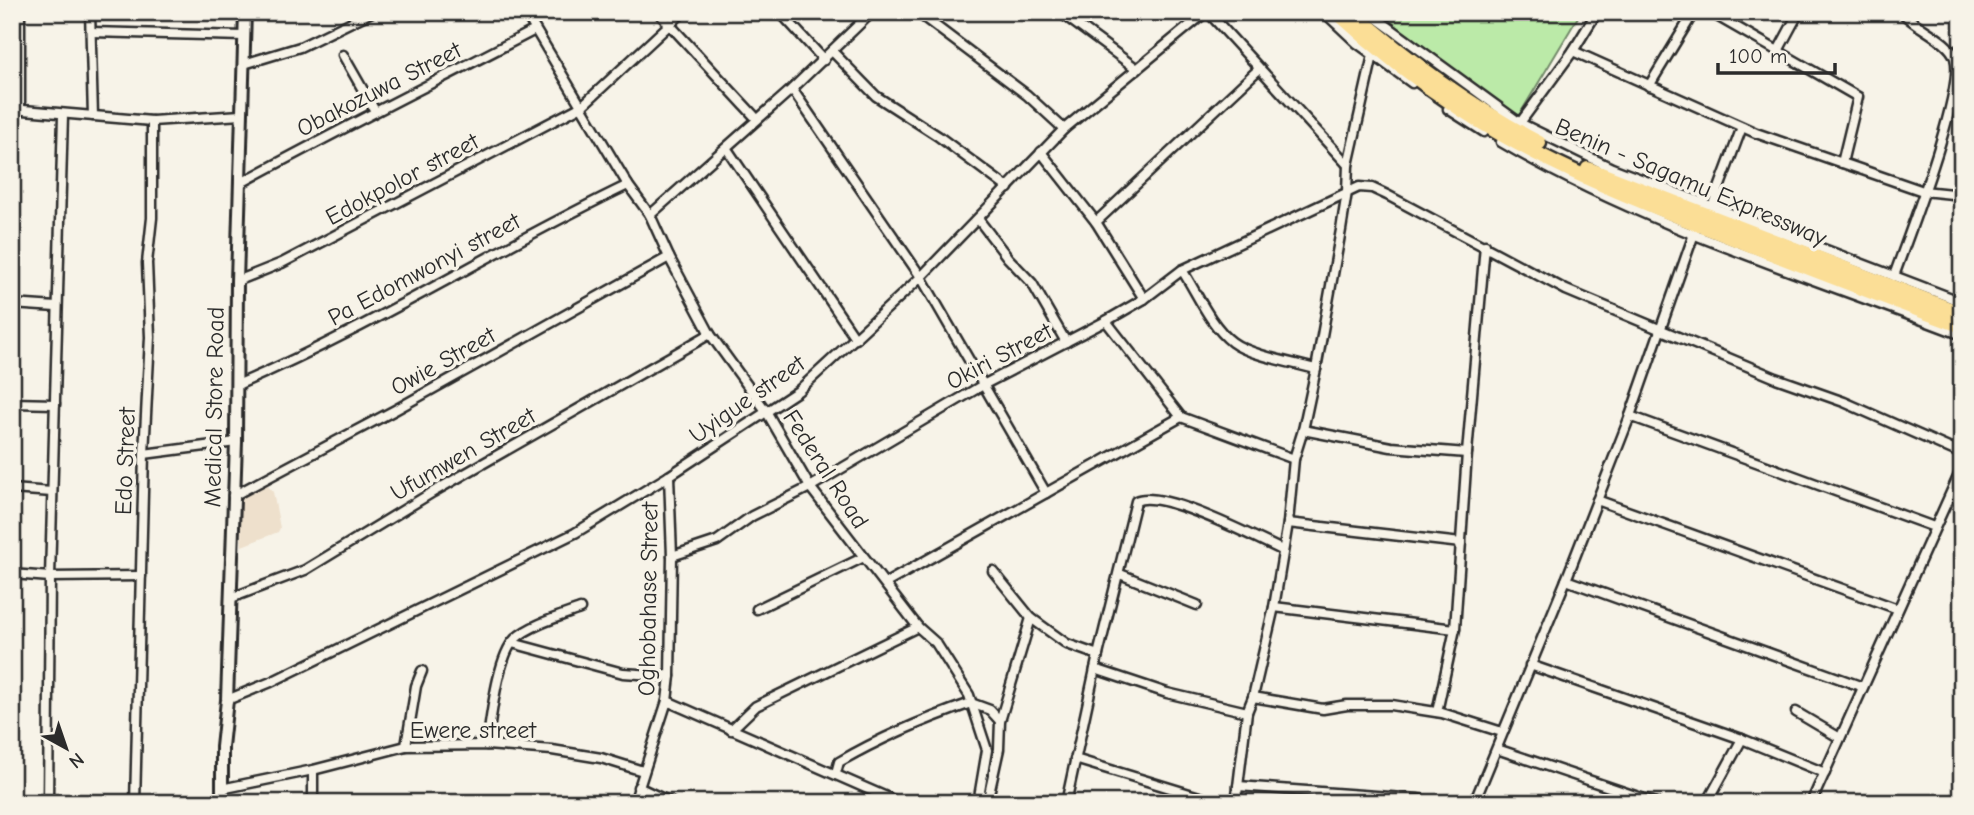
<svg xmlns="http://www.w3.org/2000/svg" width="1974" height="815" font-family="'Comic Neue',sans-serif">
	<style>
		.built { fill: #eee0cc }
		.green { fill: #bbeaa8; stroke: #738a6a; stroke-width: 2 }
		.lines { fill: none; stroke-linecap: round; stroke-linejoin: round }
		.minor-casing { stroke: #2b2b2b; stroke-width: 13 }
		.tertiary-casing { stroke: #2b2b2b; stroke-width: 16 }
		.trunk-casing { stroke: #2b2b2b; stroke-width: 19 }
		.minor { stroke: #f7f3e8; stroke-width: 8 }
		.tertiary { stroke: #f7f3e8; stroke-width: 10 }
		.trunk { stroke: #fbde96; stroke-width: 14 }
		.labels { text-anchor: middle; stroke-width: 7; stroke-linejoin: round; paint-order: stroke }
		.street-label { font-size: 24px; fill: #2b2b2b; stroke: #f7f3e8 }
	</style>
	<rect width="100%" height="100%" fill="#f7f3e8"/>
	<filter id="ink" filterUnits="userSpaceOnUse"><feTurbulence type="fractalNoise" baseFrequency=".0143" numOctaves="2"/><feDisplacementMap in="SourceGraphic" scale="14" xChannelSelector="R" yChannelSelector="G"/><feConvolveMatrix kernelMatrix="1 2 1 2 8 2 1 2 1" color-interpolation-filters="sRGB"/></filter>
	<g filter="url(#ink)">
		<!-- built -->
		<polygon class="built" points="267,485 273,492 280,528 278,532 242,546 239,495"/>
		<!-- green -->
		<path class="green" d="M1362,12H1581L1515,122C1460,89 1411,52 1362,12Z"/>
		<g class="lines">
			<!-- minor casing -->
			<g class="minor-casing">
				<g id="minor">
					<polyline points="20,12 20,110"/>
					<polyline points="90,12 93,116"/>
					<polyline points="525,12 628,185 650,215 669,257 710,334 766,411 810,487 918,627 936,643 969,695 987,750 978,803"/>
					<polyline points="658,12 757,119"/>
					<polyline points="780,12 824,60"/>
					<polyline points="917,12 1027,95 1064,129"/>
					<polyline points="1060,12 1137,69"/>
					<polyline points="1208,12 1348,165"/>
					<polyline points="1324,12 1357,43 1412,83"/>
					<polyline points="1368,12 1520,123 1612,168 1962,302"/>
					<polyline points="1710,12 1858,97 1842,163"/>
					<polyline points="91,32 244,36"/>
					<polyline points="832,51 876,96 938,136 1008,188"/>
					<polyline points="1573,51 1756,133 1923,191 1962,195"/>
					<polyline points="1778,51 1799,12"/>
					<polyline points="343,55 375,111"/>
					<polyline points="244,64 300,47 372,12"/>
					<polyline points="1649,86 1694,12"/>
					<polyline points="792,89 921,277 1046,493"/>
					<polyline points="12,109 152,121 241,115"/>
					<polyline points="1448,109 1484,132"/>
					<polyline points="1520,123 1573,51 1597,12"/>
					<path d="M1501,142C1642,225 1809,276 1962,335"/>
					<polyline points="727,149 856,339"/>
					<polyline points="1041,152 1096,222 1144,299"/>
					<path d="M241,183C338,130 437,81 535,30"/>
					<polyline points="1712,207 1742,127"/>
					<polyline points="650,215 792,89 872,12"/>
					<polyline points="978,219 1008,258 1032,283 1066,342"/>
					<polyline points="1096,222 1259,69"/>
					<path d="M1182,270C1197,293 1210,325 1232,342C1249,355 1294,363 1316,369"/>
					<path d="M1894,276C1908,236 1965,92 1955,58C1950,40 1914,27 1902,12"/>
					<polyline points="237,281 282,263 582,106 683,12"/>
					<polyline points="12,304 56,307"/>
					<polyline points="1106,321 1181,417 1294,459"/>
					<path d="M237,385C371,328 496,248 628,185"/>
					<polyline points="12,403 55,404"/>
					<polyline points="1630,416 1934,527"/>
					<polyline points="1303,430 1391,447 1467,453"/>
					<polyline points="144,454 236,442"/>
					<polyline points="12,489 52,492"/>
					<polyline points="233,496 395,410 669,257"/>
					<polyline points="1597,500 1898,609"/>
					<polyline points="1288,523 1461,543"/>
					<polyline points="672,556 717,541 752,516 810,487 983,385 1106,321 1144,299 1182,270 1359,187 1372,188 1387,195 1566,290 1776,378 1844,402 1962,454"/>
					<polyline points="993,571 1031,618 1067,644 1098,655"/>
					<polyline points="12,574 50,577 141,576"/>
					<polyline points="1120,574 1197,605"/>
					<polyline points="1566,580 1863,687"/>
					<polyline points="886,583 1181,417"/>
					<polyline points="231,598 305,570 433,492 710,334"/>
					<polyline points="1274,607 1455,629"/>
					<polyline points="757,609 862,558"/>
					<polyline points="512,643 623,673 670,676"/>
					<polyline points="1530,665 1742,739 1825,773"/>
					<polyline points="1095,669 1167,693 1247,712"/>
					<polyline points="1253,697 1323,709 1347,705 1391,705 1442,713 1502,732"/>
					<polyline points="227,700 271,682 575,533 669,476 798,391 921,277 1064,129 1206,12"/>
					<polyline points="667,701 900,803"/>
					<polyline points="1437,712 1455,629 1467,453 1485,245"/>
					<polyline points="1796,712 1840,738"/>
					<polyline points="731,730 756,706 918,627"/>
					<path d="M487,745C491,720 497,657 515,639C530,625 561,616 580,609"/>
					<polyline points="406,746 416,686 422,671"/>
					<polyline points="1497,749 1656,803"/>
					<polyline points="1075,759 1219,803"/>
					<polyline points="313,770 313,803"/>
					<path d="M836,773L839,762C882,737 925,719 971,703L990,710L1000,721"/>
					<polyline points="1238,786 1418,799 1434,803"/>
					<polyline points="638,787 672,803"/>
					<polyline points="221,789 313,770 406,746 487,745 552,750 601,758 643,771"/>
					<polyline points="48,803 50,577 63,115"/>
					<polyline points="135,803 144,454 150,337 147,263 152,218 152,121"/>
					<polyline points="634,803 667,701 670,676 672,556 669,476"/>
					<polyline points="989,803 989,794 999,749 1000,721 1031,618"/>
					<path d="M1066,803L1098,655L1136,501C1160,488 1256,538 1282,550"/>
					<polyline points="1236,803 1247,712 1253,697 1274,607 1288,523 1294,459 1303,430 1316,369 1341,230 1347,192 1348,165 1373,55"/>
					<polyline points="1474,803 1566,580 1630,416 1695,231"/>
					<polyline points="1707,803 1742,739"/>
					<polyline points="1811,803 1962,468"/>
				</g>
			</g>
			<!-- tertiary casing -->
			<g class="tertiary-casing">
				<polyline id="tertiary" points="222,803 222,747 227,700 236,442 237,281 245,12"/>
			</g>
			<!-- trunk casing -->
			<g class="trunk-casing">
				<g id="trunk">
					<path d="M1337,12C1376,48 1418,81 1462,110C1531,156 1608,188 1685,219C1777,256 1869,291 1962,326"/>
					<path d="M1352,12C1409,62 1472,107 1539,143"/>
					<polyline points="1588,169 1962,314"/>
				</g>
			</g>
			<!-- minor -->
			<use href="#minor" class="minor"/>
			<!-- tertiary -->
			<use href="#tertiary" class="tertiary"/>
			<!-- trunk -->
			<use href="#trunk" class="trunk"/>
		</g>
	</g>
	<g class="labels">
		<!-- street labels -->
		<g class="street-label">
			<text transform="translate(379 89) rotate(-27)" y="8">Obakozuwa Street</text>
			<text transform="translate(402 179) rotate(-28)" y="8">Edokpolor street</text>
			<text transform="translate(1691 182) rotate(23)" y="8">Benin - Sagamu Expressway</text>
			<text transform="translate(424 269) rotate(-28)" y="8">Pa Edomwonyi street</text>
			<text transform="translate(999 356) rotate(-28)" y="8">Okiri Street</text>
			<text transform="translate(443 361) rotate(-29)" y="8">Owie Street</text>
			<text transform="translate(747 399) rotate(-35)" y="8">Uyigue street</text>
			<text transform="translate(214 407) rotate(-89)" y="8">Medical Store Road</text>
			<text transform="translate(463 454) rotate(-30)" y="8">Ufumwen Street</text>
			<text transform="translate(125 461) rotate(-88)" y="8">Edo Street</text>
			<text transform="translate(826 469) rotate(57)" y="8">Federal Road</text>
			<text transform="translate(648 599) rotate(-89)" y="8">Oghobahase Street</text>
			<text x="473" y="738">Ewere street</text>
		</g>
	</g>
	<!-- margin -->
	<rect width="1974" height="815" fill="none" stroke="#f7f3e8" stroke-width="42"/>
	<rect x="21" y="21" width="1932" height="773" fill="none" stroke="#2b2b2b" stroke-width="2.5" filter="url(#ink)"/>
	<!-- north arrow -->
	<g transform="translate(66 748) rotate(140)" stroke="#f7f3e8" stroke-width="5" paint-order="stroke">
	<path d="M0-5L12 26L0 18L-12 26Z" fill="#2b2b2b"/>
	<text y="-10" font-size="19" font-weight="bold" text-anchor="middle" fill="#2b2b2b">N</text>
	</g>
	<!-- scale -->
	<path d="M1718 63v10h117v-10" fill="none" stroke="#2b2b2b" stroke-width="3.5"/>
	<text x="1729" y="63" font-size="21" fill="#2b2b2b" stroke="#f7f3e8" stroke-width="5" paint-order="stroke">100 m</text>
</svg>
